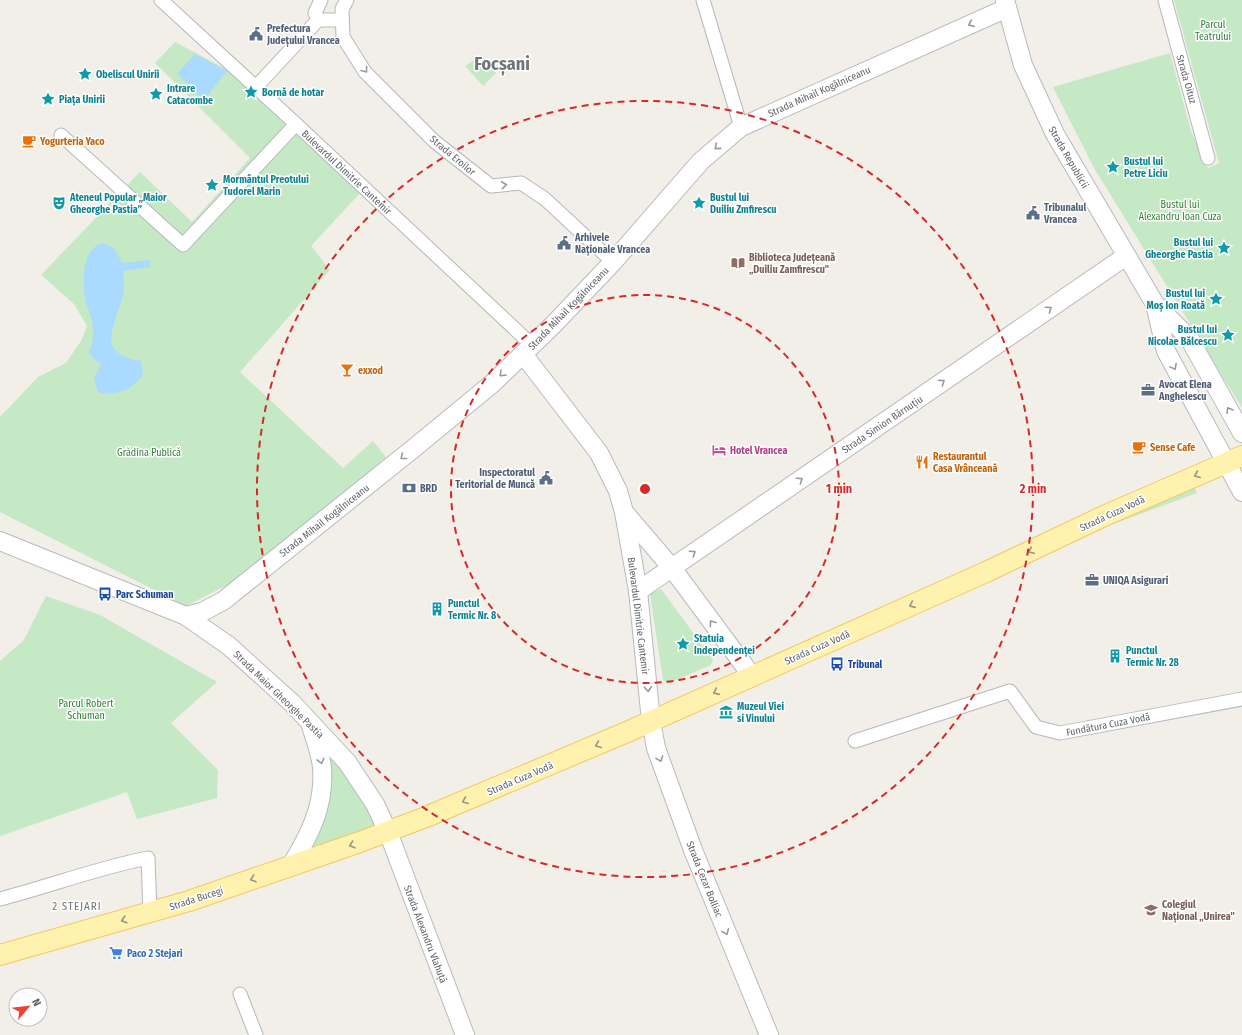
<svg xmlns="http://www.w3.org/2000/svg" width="1242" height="1035" font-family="'Fira Sans Condensed',sans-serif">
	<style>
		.green { fill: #c5e8c5 }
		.water { fill: #aadaff }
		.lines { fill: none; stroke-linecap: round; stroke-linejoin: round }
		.street-casing { stroke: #b5b8bc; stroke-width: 15 }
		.secondary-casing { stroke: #b6babf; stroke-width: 20 }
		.primary-casing { stroke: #f2c960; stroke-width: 22 }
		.street { stroke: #fff; stroke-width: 13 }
		.secondary { stroke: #fff; stroke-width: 18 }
		.primary { stroke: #fff2af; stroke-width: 20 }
		.oneway { stroke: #979a9d }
		.oneway2 { stroke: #979581 }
		.ring { fill: none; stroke: #d62828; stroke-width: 2; stroke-dasharray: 7 5 }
		.labels { text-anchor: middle; stroke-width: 3; stroke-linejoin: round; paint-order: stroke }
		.park-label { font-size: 10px; fill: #348238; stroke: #fff }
		.service-label { font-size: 10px; font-weight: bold; fill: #4e5e75; stroke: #fff; text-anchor: start }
		.culture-label { font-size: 10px; font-weight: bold; fill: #0d838f; stroke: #fff; text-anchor: start }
		.street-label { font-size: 10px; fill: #5f6368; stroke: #fff }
		.food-label { font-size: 10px; font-weight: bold; fill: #c56008; stroke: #fff; text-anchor: start }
		.education-label { font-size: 10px; font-weight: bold; fill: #785e54; stroke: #fff; text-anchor: start }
		.hotel-label { font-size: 10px; font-weight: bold; fill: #b23c85; stroke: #fff; text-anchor: start }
		.transit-label { font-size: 10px; font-weight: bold; fill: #164399; stroke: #fff; text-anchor: start }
		.shop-label { font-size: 10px; font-weight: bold; fill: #366cbe; stroke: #fff; text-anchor: start }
		.neighbourhood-label { font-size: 11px; letter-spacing: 1px; fill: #70757a; stroke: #fff }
		.town-label { font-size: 18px; font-weight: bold; fill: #70757a; stroke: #fff }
		.centre { fill: #d62828; stroke: #fff; stroke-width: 2 }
		.ring-label { font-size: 12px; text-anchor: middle; font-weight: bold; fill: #d62828; stroke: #fff; stroke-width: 3; stroke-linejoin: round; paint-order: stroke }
	</style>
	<rect width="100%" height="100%" fill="#f1efe8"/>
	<!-- green -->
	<g class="green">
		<polygon points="1174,0 1242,0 1242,408 1094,168 1053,87 1170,53 1191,131 1208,168 1219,163"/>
		<polygon points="175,42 230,71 361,192 311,246 330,270 240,372 343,468 373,441 386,457 311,522 233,582 186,606 0,512 0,417 38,377 66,363 81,341 87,326 74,304 41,275 140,172 192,222 250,158 155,63"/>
		<polygon points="482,55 496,73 483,86 465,66"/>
		<polygon points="1190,479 1197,493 1108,526"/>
		<polygon points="661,589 713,660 711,665 669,683 663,680 650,594"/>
		<polygon points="46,596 100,615 217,682 171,723 218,770 217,798 137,819 127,792 0,836 0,661 24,640"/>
		<polygon points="311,723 388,832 290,867 318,809"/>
	</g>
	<!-- water -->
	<g class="water">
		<polygon points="195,54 227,71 204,100 177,74"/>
		<path d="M103,243L114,248L122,263L149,260L151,267L123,271C124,280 125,291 122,299C114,328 95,353 141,361L143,375C131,390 117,397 98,392L94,378L101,365L89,354C89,349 92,347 92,343C94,337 93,327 92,321C91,315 88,309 86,303C82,285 81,248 103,243Z"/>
	</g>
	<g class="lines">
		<!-- street casing -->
		<g class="street-casing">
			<g id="street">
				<polyline points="161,0 296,124 532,345"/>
				<polyline points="347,0 342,9 343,37 365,72 434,141 491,186 521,183 545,199 613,262"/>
				<polyline points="703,0 741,127"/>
				<polyline points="1165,0 1208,158"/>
				<polyline points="318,20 315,13 321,0"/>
				<polyline points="256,87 318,20 342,20"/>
				<polyline points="61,135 183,245 296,124"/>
				<polyline points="855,741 1010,691 1036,727 1060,733 1242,699"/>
				<path d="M0,899C50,886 97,868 148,858L150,913"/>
				<polyline points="240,994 256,1035"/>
			</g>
		</g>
		<!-- secondary casing -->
		<g class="secondary-casing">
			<g id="secondary">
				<polyline points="1005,0 1023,65 1055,134 1155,304 1189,338 1242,433"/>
				<polyline points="1155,304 1166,351 1242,492"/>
				<polyline points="523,354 599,453 618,491 624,512 638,591 651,721 656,748 693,850 769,1035"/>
				<polyline points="624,512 672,568 752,676"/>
				<polyline points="0,541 186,616 229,646 292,703 347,762 375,804 388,832 465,1035"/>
				<polyline points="638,591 1126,256"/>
				<polyline points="186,616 202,612 223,601 414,448 493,383 554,324 613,262 701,161 741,127 1007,8"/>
				<path d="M290,867C309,836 325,806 322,768C321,754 315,739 311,726"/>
			</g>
		</g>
		<!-- primary casing -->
		<g class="primary-casing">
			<polyline id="primary" points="0,955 189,901 357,843 426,817 627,732 986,572 1106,515 1242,456"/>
		</g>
		<!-- street -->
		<use href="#street" class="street"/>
		<!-- secondary -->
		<use href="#secondary" class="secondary"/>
		<!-- primary -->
		<use href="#primary" class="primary"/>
	</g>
	<!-- one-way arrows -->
	<defs><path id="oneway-chevron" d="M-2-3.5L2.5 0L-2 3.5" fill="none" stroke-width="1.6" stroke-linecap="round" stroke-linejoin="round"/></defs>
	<g class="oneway">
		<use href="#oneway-chevron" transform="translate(971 24) rotate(156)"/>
		<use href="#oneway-chevron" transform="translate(365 70) rotate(53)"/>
		<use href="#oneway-chevron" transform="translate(717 147) rotate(139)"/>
		<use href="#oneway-chevron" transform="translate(504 185) rotate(-6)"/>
		<use href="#oneway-chevron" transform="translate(1049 309) rotate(-35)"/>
		<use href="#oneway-chevron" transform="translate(1174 367) rotate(62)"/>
		<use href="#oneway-chevron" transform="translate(502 374) rotate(136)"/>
		<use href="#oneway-chevron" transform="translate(942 382) rotate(-34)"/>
		<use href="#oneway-chevron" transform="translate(1229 410) rotate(-120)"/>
		<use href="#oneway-chevron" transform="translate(403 457) rotate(141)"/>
		<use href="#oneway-chevron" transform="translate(800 480) rotate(-34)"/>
		<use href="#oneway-chevron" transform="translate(693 553) rotate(-34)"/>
		<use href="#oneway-chevron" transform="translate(712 623) rotate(-126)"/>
		<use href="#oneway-chevron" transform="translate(648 689) rotate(85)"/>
		<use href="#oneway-chevron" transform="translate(660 759) rotate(70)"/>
		<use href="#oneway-chevron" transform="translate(321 761) rotate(76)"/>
		<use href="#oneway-chevron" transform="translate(726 932) rotate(68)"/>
	</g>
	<g class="oneway2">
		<use href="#oneway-chevron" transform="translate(1197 475) rotate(157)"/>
		<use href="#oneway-chevron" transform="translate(1031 551) rotate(155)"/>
		<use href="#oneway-chevron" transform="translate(912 605) rotate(156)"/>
		<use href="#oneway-chevron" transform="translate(716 692) rotate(156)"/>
		<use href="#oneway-chevron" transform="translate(598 745) rotate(157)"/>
		<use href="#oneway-chevron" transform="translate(465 801) rotate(157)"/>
		<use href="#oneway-chevron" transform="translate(352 845) rotate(161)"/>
		<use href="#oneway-chevron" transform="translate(253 879) rotate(161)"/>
		<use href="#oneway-chevron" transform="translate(124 920) rotate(164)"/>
	</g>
	<!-- distance rings -->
	<g class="ring">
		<circle cx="645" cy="489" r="194"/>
		<circle cx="645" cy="489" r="388"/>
	</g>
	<!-- icons -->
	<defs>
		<g id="civic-bare" transform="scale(1.08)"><path d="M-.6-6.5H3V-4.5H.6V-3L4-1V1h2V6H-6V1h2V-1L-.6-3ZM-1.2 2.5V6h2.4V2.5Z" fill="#5c6f8a" stroke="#fff" stroke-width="2.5" paint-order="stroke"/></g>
		<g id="sight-bare" transform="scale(1.08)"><path d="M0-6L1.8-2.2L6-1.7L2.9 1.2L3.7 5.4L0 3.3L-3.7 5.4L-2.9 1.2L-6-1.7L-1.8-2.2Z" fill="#0f9aa8" stroke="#fff" stroke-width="2.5" paint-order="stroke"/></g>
		<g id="cafe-bare" transform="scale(1.08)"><path d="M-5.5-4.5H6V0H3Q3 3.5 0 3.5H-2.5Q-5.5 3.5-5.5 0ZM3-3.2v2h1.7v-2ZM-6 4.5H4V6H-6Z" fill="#e8710a" stroke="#fff" stroke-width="2.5" paint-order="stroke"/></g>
		<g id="theatre-bare" transform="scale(1.08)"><path d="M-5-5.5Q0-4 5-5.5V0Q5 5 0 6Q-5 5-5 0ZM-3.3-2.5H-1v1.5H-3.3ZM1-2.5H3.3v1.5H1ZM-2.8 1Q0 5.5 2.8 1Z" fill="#0f9aa8" stroke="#fff" stroke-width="2.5" paint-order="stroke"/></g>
		<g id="library-bare" transform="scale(1.08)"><path d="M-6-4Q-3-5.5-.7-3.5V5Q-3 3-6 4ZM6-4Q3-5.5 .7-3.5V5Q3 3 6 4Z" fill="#8d6e63" stroke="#fff" stroke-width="2.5" paint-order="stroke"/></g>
		<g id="bar-bare" transform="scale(1.08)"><path d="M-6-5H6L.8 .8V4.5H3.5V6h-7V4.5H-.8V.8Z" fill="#e8710a" stroke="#fff" stroke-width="2.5" paint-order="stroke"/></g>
		<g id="office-bare" transform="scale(1.08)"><path d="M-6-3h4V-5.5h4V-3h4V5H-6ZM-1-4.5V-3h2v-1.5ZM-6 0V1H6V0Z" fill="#5c6f8a" stroke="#fff" stroke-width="2.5" paint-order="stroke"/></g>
		<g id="hotel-bare" transform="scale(1.08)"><path d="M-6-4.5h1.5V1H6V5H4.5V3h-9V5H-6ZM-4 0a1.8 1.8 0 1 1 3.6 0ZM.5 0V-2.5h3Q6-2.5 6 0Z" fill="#d1479c" stroke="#fff" stroke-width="2.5" paint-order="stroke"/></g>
		<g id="restaurant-bare" transform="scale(1.08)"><path d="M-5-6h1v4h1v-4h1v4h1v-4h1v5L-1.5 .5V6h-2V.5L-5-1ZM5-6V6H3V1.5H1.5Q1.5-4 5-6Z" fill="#e8710a" stroke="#fff" stroke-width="2.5" paint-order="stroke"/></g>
		<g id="bank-bare" transform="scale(1.08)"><path d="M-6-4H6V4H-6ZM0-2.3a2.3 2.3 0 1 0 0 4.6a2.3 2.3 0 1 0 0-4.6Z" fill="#5c6f8a" stroke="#fff" stroke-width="2.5" paint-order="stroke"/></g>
		<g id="bus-bare" transform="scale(1.08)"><path d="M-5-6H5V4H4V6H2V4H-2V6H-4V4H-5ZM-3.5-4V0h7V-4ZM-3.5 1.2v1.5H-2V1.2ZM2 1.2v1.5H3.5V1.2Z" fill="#1a4fb4" stroke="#fff" stroke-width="2.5" paint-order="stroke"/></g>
		<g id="building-bare" transform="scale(1.08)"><path d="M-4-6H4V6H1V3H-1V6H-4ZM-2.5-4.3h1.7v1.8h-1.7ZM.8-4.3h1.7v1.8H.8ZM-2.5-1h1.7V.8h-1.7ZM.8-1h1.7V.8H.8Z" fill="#0f9aa8" stroke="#fff" stroke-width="2.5" paint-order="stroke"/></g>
		<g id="museum-bare" transform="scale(1.08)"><path d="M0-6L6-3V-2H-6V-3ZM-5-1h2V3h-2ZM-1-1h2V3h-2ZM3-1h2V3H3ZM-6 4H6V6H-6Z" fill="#0f9aa8" stroke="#fff" stroke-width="2.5" paint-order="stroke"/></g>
		<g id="university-bare" transform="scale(1.08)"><path d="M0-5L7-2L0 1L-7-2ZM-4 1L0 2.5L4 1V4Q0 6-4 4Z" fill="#8d6e63" stroke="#fff" stroke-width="2.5" paint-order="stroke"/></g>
		<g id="supermarket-bare" transform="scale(1.08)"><path d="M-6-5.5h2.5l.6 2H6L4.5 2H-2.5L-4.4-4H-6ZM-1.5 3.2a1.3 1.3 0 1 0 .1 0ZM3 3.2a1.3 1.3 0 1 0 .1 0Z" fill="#3f7fe0" stroke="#fff" stroke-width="2.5" paint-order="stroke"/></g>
	</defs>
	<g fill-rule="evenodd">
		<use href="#civic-bare" x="256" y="34"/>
		<use href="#sight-bare" x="85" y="74"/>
		<use href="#sight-bare" x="251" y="92"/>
		<use href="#sight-bare" x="156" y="94"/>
		<use href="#sight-bare" x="48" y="99"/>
		<use href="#cafe-bare" x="29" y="141"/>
		<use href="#sight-bare" x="1113" y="167"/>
		<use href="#sight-bare" x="212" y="185"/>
		<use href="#theatre-bare" x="59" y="203"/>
		<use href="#sight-bare" x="699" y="203"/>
		<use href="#civic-bare" x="1033" y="213"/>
		<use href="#civic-bare" x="564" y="243"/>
		<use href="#sight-bare" x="1224" y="248"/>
		<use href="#library-bare" x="738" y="263"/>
		<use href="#sight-bare" x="1216" y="299"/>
		<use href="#sight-bare" x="1228" y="335"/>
		<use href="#bar-bare" x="347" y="370"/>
		<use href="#office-bare" x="1148" y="390"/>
		<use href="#cafe-bare" x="1139" y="447"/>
		<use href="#hotel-bare" x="719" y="450"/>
		<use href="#restaurant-bare" x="922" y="462"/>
		<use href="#civic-bare" x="546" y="478"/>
		<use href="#bank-bare" x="409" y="488"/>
		<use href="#office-bare" x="1092" y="580"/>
		<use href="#bus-bare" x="105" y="594"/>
		<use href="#building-bare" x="437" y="609"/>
		<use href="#sight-bare" x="683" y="644"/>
		<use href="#building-bare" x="1115" y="656"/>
		<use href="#bus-bare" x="837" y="664"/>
		<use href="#museum-bare" x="726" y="712"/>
		<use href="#university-bare" x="1151" y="910"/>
		<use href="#supermarket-bare" x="116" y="953"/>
	</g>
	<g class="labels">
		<!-- park labels -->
		<g class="park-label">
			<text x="1213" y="28">Parcul<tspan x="1213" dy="12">Teatrului</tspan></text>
			<text x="1180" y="208">Bustul lui<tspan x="1180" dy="12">Alexandru Ioan Cuza</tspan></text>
			<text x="149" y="456">Grădina Publică</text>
			<text x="86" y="707">Parcul Robert<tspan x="86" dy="12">Schuman</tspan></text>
		</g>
		<!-- service labels -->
		<g class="service-label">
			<text x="267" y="32">Prefectura<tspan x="267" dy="12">Județului Vrancea</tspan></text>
			<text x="1044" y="211">Tribunalul<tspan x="1044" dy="12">Vrancea</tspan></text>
			<text x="575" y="241">Arhivele<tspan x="575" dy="12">Naționale Vrancea</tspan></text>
			<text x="1159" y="388">Avocat Elena<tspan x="1159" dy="12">Anghelescu</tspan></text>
			<text x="535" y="476" text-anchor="end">Inspectoratul<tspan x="535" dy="12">Teritorial de Muncă</tspan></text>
			<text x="420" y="492">BRD</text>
			<text x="1103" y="584">UNIQA Asigurari</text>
		</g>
		<!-- culture labels -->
		<g class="culture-label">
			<text x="96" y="78">Obeliscul Unirii</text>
			<text x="167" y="92">Intrare<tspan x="167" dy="12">Catacombe</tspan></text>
			<text x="262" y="96">Bornă de hotar</text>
			<text x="59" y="103">Piața Unirii</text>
			<text x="1124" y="165">Bustul lui<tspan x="1124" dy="12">Petre Liciu</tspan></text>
			<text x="223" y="183">Mormântul Preotului<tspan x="223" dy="12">Tudorel Marin</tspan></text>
			<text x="70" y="201">Ateneul Popular „Maior<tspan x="70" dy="12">Gheorghe Pastia”</tspan></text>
			<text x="710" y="201">Bustul lui<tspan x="710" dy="12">Duiliu Zmfirescu</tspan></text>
			<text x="1213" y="246" text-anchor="end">Bustul lui<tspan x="1213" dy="12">Gheorghe Pastia</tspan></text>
			<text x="1205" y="297" text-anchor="end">Bustul lui<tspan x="1205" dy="12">Moș Ion Roată</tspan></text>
			<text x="1217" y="333" text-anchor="end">Bustul lui<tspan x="1217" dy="12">Nicolae Bălcescu</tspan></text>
			<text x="448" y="607">Punctul<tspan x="448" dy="12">Termic Nr. 8</tspan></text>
			<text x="694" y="642">Statuia<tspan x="694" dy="12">Independenței</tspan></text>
			<text x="1126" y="654">Punctul<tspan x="1126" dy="12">Termic Nr. 28</tspan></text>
			<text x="737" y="710">Muzeul Viei<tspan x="737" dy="12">si Vinului</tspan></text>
		</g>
		<!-- street labels -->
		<g class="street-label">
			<text transform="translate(1187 79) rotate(74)" y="4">Strada Oituz</text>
			<text transform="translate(819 91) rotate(-24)" y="4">Strada Mihail Kogălniceanu</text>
			<text transform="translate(453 155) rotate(40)" y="4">Strada Eroilor</text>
			<text transform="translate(1069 157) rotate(60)" y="4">Strada Republicii</text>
			<text transform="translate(347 172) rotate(43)" y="4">Bulevardul Dimitrie Cantemir</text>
			<text transform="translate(568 308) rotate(-46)" y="4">Strada Mihail Kogălniceanu</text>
			<text transform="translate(882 424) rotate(-34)" y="4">Strada Simion Bărnuțiu</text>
			<text transform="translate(1112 513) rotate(-25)" y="4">Strada Cuza Vodă</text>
			<text transform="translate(324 520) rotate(-38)" y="4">Strada Mihail Kogălniceanu</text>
			<text transform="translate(639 616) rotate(83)" y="4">Bulevardul Dimitrie Cantemir</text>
			<text transform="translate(817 647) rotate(-24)" y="4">Strada Cuza Vodă</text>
			<text transform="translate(279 694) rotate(44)" y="4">Strada Maior Gheorghe Pastia</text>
			<text transform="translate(1108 724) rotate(-11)" y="4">Fundătura Cuza Vodă</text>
			<text transform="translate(520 778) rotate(-23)" y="4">Strada Cuza Vodă</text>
			<text transform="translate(705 879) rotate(68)" y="4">Strada Cezar Bolliac</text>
			<text transform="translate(196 898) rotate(-18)" y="4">Strada Bucegi</text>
			<text transform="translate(426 934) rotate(69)" y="4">Strada Alexandru Vlahuță</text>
		</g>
		<!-- food labels -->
		<g class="food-label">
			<text x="40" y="145">Yogurteria Yaco</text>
			<text x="358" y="374">exxod</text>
			<text x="1150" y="451">Sense Cafe</text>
			<text x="933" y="460">Restaurantul<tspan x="933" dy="12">Casa Vrânceană</tspan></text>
		</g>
		<!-- education labels -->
		<g class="education-label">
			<text x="749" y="261">Biblioteca Județeană<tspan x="749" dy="12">„Duiliu Zamfirescu"</tspan></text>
			<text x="1162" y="908">Colegiul<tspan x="1162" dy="12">Național „Unirea"</tspan></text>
		</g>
		<!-- hotel labels -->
		<g class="hotel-label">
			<text x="730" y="454">Hotel Vrancea</text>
		</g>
		<!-- transit labels -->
		<g class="transit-label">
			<text x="116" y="598">Parc Schuman</text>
			<text x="848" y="668">Tribunal</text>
		</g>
		<!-- shop labels -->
		<g class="shop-label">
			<text x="127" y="957">Paco 2 Stejari</text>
		</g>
		<!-- neighbourhood labels -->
		<g class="neighbourhood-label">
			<text x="77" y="910">2 STEJARI</text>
		</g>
		<!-- town labels -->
		<g class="town-label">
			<text x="502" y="70">Focșani</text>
		</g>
	</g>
	<circle cx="645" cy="489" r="6" class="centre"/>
	<g class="ring-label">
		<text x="839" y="493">1 min</text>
		<text x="1033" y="493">2 min</text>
	</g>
	<!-- north arrow -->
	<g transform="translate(28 1007) rotate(62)"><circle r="19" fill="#ffffff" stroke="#bfc1c3"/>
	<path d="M0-3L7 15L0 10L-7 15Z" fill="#ea4335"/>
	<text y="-6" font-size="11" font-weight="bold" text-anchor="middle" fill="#5f6368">N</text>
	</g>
</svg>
